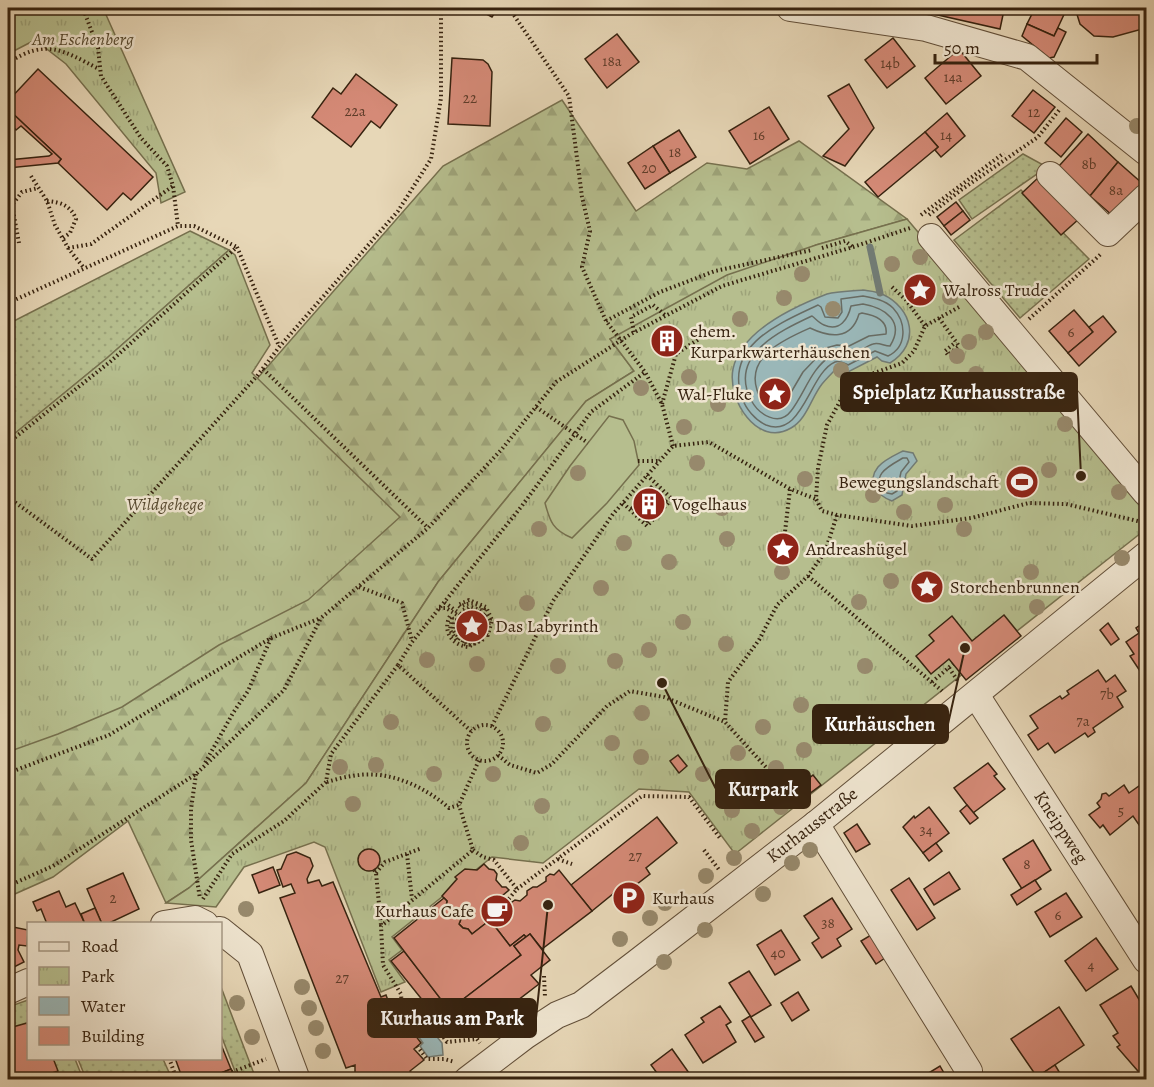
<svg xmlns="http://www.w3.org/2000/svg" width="1154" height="1087" font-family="Alegreya,serif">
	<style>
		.grass { fill: url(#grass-dots); stroke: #76704e; stroke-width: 1.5 }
		.forest { fill: url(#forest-firs); stroke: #76704e; stroke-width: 1.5 }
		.park { fill: url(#park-tufts); stroke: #76704e; stroke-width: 1.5 }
		.pitch { fill: #b6be8e; stroke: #76704e; stroke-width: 1.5 }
		.water { fill: #9ab7b8; stroke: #727b74; stroke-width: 1.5 }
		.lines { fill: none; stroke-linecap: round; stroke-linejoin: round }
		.shore { stroke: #686c64; stroke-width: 1.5 }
		.stream { stroke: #727b74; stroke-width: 7 }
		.building { fill: #d58a77; stroke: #36220f; stroke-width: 1.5 }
		.minor-casing { stroke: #624f39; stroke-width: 28 }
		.path { stroke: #36220f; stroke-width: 4; stroke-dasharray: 1.5 3; stroke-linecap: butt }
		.minor { stroke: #efe5d0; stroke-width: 26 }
		.tree { fill: #97896c }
		.labels { text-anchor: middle; stroke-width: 5; stroke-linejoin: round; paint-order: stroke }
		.number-label { font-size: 15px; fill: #5e3c29 }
		.park-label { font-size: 18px; font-style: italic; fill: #56492f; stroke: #efe5d0 }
		.poi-label { font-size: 18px; fill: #36220f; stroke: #efe5d0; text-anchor: start }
		.street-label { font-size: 18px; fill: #36220f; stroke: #efe5d0 }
		.leader { fill: none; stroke: #36220f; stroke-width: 2 }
		.callout-dot { fill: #36220f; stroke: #efe5d0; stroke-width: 2 }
		.callout { fill: #36220f; stroke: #36220f; stroke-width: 2 }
		.callout-label { font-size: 20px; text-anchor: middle; font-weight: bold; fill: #fff }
	</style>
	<defs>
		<pattern id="grass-dots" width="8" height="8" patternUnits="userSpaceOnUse" patternTransform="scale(1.5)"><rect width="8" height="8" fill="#b6be8e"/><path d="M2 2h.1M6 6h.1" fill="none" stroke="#9da379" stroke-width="1.8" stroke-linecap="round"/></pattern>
		<pattern id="forest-firs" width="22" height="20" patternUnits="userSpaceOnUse" patternTransform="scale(1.5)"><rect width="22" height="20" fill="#b6be8e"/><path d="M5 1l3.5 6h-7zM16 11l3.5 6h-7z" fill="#9da379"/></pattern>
		<pattern id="park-tufts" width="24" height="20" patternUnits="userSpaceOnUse" patternTransform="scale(1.5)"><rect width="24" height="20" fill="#b6be8e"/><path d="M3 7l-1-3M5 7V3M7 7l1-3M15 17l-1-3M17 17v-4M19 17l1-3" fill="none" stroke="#9da379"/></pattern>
	</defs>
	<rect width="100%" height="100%" fill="#e7d7b7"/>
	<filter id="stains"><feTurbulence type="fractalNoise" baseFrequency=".00333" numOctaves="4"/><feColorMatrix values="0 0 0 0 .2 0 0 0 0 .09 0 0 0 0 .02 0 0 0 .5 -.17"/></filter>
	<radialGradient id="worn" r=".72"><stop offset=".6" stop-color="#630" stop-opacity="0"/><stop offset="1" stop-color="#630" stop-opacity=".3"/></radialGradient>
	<!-- grass -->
	<g class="grass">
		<polygon points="1023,154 1047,167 972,219 959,200"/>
		<polygon points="1021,190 1089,259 1020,318 954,240"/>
		<polygon points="190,231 229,250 107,358 8,439 8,324"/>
		<polygon points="221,987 256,1079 238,1079 221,1035"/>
		<polygon points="28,1000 28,1058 75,1059 83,1079 8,1080 8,1007"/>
		<polygon points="78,1059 163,1059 172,1079 86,1079"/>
	</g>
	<!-- forest -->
	<polygon class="forest" points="562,100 636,211 707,163 747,169 799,141 907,219 816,245 610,339 634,371 586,401 438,582 306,783 189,888 166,903 128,821 53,877 8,897 8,491 108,549 443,166"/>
	<!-- park -->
	<g class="park">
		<polygon points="8,8 103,8 185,192 161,203 156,173 66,64 35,40 8,54"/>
		<polygon points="907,219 1146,502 1146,529 735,854 689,792 639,789 543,863 492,857 392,937 402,950 389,960 405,982 381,992 325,847 314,842 244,867 216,907 166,903 189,888 306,783 438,582 586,401 634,371 610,339 727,275 816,245"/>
		<polygon points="229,250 235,255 270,345 252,373 400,517 308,600 219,645 122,707 58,734 8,752 8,439 107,358"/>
	</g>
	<!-- pitch -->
	<path class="pitch" d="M609,416L623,420L634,441L639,465L607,503L572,538C553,530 550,522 545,503L570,466Z"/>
	<!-- water -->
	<g class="water">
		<path d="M863,290C869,291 876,291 882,294C913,308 921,344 890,363L882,361L877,357L848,372L838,367C833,372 827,378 822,384C811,398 807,419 791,428C757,448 727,399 733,369C741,331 793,307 827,294C837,291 852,291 863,290Z"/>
		<path d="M903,451L913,453L917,461L906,474L902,495L892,501C878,496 866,482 878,467C884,460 895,455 903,451Z"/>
		<polygon points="429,1027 442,1043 443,1055 428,1057 420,1046 423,1043 418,1036"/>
	</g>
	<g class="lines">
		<!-- shore -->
		<g class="shore">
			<path d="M863,296C874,298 885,300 893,308C907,323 907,347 888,356L875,351L848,365C844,363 840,360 835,362C809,373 803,439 766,425C755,420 746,409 742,398C724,345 780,323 818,305L821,307L825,317L838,318L842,312L841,299Z"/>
			<path d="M863,304C886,308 905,322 890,346C884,346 879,342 873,344C865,346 856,356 848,356C842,356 838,351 831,356C811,368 805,393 791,411C779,427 759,415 751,400C728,355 780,331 812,316C816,319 819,323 824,325C840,332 848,319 851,306Z"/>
			<path d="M862,313C874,315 888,320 886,334L869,336L849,346L837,345L826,348L803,372L783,406L776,410C766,407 760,400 757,390C746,356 785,339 810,328C829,337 851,341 859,314Z"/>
			<path d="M903,458H907L909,462L901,472L897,491L892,494L887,493C868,476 889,466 903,458Z"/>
		</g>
		<!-- stream -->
		<polyline class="stream" points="870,247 880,293"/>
	</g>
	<!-- building -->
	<g class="building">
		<polygon points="475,8 498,8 492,17"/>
		<polygon points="907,8 991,8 1004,10 1000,29"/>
		<polygon points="1035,8 1067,8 1054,36 1027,24"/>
		<polygon points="1075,8 1146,8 1146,28 1113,37 1094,36 1080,24"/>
		<polygon points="1027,24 1054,36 1058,28 1066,32 1054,57 1049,58 1022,36"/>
		<polygon points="617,34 639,62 607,88 585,59"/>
		<polygon points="893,38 915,66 887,88 865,60"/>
		<polygon points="959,49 981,76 946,104 925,78"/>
		<polygon points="452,58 483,60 488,64 492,72 490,126 448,124"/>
		<polygon points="38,69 153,177 131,200 123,193 107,210 58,163 61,159 8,109 8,101"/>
		<polygon points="356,74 397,105 380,128 371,121 351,147 312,117 333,88 341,94"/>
		<polygon points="849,84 874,128 845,166 823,156 849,129 828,96"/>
		<polygon points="1033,90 1055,107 1034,133 1012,116"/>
		<polygon points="769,107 789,139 750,164 729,131"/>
		<polygon points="8,109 61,159 58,163 8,168 8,160 49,156 52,154 21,126 16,130 8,121"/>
		<polygon points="947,113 965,136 941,157 935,150 938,147 925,132"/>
		<polygon points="1066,118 1082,132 1061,157 1045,143"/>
		<polygon points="679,130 696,157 670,173 653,146"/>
		<polygon points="925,132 938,147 878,197 865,182"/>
		<polygon points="1088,134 1118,162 1090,196 1059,166"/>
		<polygon points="653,146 670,173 645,189 628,163"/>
		<polygon points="1118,162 1143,184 1113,216 1090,196"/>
		<polygon points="1040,176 1080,218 1061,235 1022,193"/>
		<polygon points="956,202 963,211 944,226 937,217"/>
		<polygon points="963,211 970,220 951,235 944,226"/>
		<polygon points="1074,310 1093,332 1068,353 1049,331"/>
		<polygon points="1103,316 1116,332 1079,366 1068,353 1093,332 1089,327"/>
		<polygon points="672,329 680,343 662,353 655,339"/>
		<polygon points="651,486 667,501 647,522 631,508"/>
		<polygon points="1004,615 1021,636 966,680 949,659 931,674 916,656 934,641 929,635 952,616 972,641"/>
		<polygon points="1146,621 1146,675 1144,677 1130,656 1134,654 1126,642 1139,633 1136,628"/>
		<polygon points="1108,623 1119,639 1111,645 1100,630"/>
		<polygon points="1098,670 1106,682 1115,675 1126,691 1117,697 1123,707 1093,728 1095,732 1088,737 1085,733 1055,753 1048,743 1038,750 1028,735 1038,728 1030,716 1060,696 1062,699 1069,694 1067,691"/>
		<polygon points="678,755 687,766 679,773 670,761"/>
		<polygon points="988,763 997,774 994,776 1005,789 973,813 954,788"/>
		<polygon points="813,775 821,785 809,794 802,784"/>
		<polygon points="1124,785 1129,793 1139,786 1142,789 1146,786 1146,835 1133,816 1110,835 1103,825 1100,828 1089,815 1100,807 1097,803 1101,799 1102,794 1106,793 1109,796"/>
		<polygon points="967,805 978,818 970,824 960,811"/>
		<polygon points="929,807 949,833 923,853 903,827 914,816 915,818"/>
		<polygon points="657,817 677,843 646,868 650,874 624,894 619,889 592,911 571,885"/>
		<polygon points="857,824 870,844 856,852 844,833"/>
		<polygon points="1033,840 1051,870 1022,889 1003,859"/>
		<polygon points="936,843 942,851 929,861 923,853"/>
		<circle cx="369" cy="860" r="11"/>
		<polygon points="296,852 310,858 313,866 307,879 308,883 319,880 322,886 333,882 381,997 386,995 393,1014 402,1007 413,1008 415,1013 428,1007 391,961 404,951 444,1003 432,1012 436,1018 415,1035 421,1043 414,1049 424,1060 410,1071 414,1076 409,1080 358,1080 355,1072 355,1065 346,1068 280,898 295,893 291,884 283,887 277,870 281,869 287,855"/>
		<polygon points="484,864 489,869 494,870 497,874 496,880 502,887 506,887 509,890 497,900 507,913 510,910 509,904 515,900 520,901 527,895 527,891 533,887 537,887 546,881 546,877 550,874 554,875 559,870 592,911 542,949 530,934 526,937 524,935 510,946 490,920 472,934 468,929 463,928 459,924 461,919 454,911 450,911 446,906 447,901 442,896 457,879 455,877 465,869 477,870"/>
		<polygon points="273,867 280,885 259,893 252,875"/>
		<polygon points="949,872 960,889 934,905 924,889"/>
		<polygon points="123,873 139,909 107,924 102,924 87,889"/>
		<polygon points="909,878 935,918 917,930 891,890"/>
		<polygon points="1035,880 1041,889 1017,905 1011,895"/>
		<polygon points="59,891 66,907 75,903 85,924 47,924 41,909 37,911 33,902"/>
		<polygon points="1066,893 1082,917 1050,937 1035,912"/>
		<polygon points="444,898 447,901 446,906 450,911 454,911 461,919 459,924 463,928 468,929 472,934 490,920 510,946 524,935 526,937 514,946 521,955 449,1010 394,938"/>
		<polygon points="832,898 852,929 837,939 841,946 822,958 812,943 819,938 804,916"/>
		<polygon points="95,908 102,924 85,924 81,914"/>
		<polygon points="8,926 28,930 27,946 19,945 18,950 24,962 8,970"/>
		<polygon points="781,930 800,960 775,975 757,945"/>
		<polygon points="530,934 550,960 531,975 539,984 479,1030 471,1021 451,1037 432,1012 444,1003 449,1010 521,955 514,946"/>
		<polygon points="871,935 885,958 876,964 861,941"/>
		<polygon points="1096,938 1118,969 1086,991 1065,961"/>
		<polygon points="749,971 771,1005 751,1017 729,983"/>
		<polygon points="1131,986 1146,1011 1146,1077 1144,1078 1117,1047 1120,1045 1113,1036 1118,1033 1100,1005"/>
		<polygon points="798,992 809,1010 792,1021 781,1003"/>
		<polygon points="720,1006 731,1022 726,1025 736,1042 703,1063 685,1035 704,1022 701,1018"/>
		<polygon points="1059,1007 1084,1045 1037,1077 1011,1039"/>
		<polygon points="750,1016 764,1037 755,1042 742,1021"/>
		<polygon points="27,1023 28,1027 28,1058 53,1058 58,1071 43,1076 44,1080 8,1080 8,1036 11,1036 9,1028"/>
		<polygon points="220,1042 231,1069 204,1080 183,1080 175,1058 220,1058"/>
		<polygon points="672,1049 694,1080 649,1080 657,1073 651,1065"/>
		<polygon points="1055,1065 1064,1080 1039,1080 1037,1077"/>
		<polygon points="940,1066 948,1080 917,1080"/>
		<polygon points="231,1069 235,1080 204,1080"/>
	</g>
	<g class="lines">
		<!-- minor casing -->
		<g class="minor-casing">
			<g id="minor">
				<polyline points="790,8 926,28 1027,57 1146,152"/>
				<polyline points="1050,175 1108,233 1146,197"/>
				<polyline points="931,237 1146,493"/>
				<polyline points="976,695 1146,960"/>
				<polyline points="816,824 969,1071"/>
				<polyline points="164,924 195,919 205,924"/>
				<polyline points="220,930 250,954 297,1080"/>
				<polyline points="8,991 28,982"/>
				<polyline points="467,1080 525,1036 557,1015 581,1005 635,964 816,824 1146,555"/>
			</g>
		</g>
		<!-- path -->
		<g class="path">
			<polyline points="79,8 84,11 98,48 101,76 141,138 167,166 173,186 178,226"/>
			<polyline points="509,8 569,96 582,197 590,231 582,267 606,321 645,372 662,404 673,446"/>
			<path d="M8,63C46,38 62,50 99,69"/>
			<polyline points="31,176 47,201 55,225 68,248 84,268"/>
			<path d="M47,201C61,202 71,206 76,219L70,233L63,238"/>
			<polyline points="921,215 1004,153"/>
			<polyline points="929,215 961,190 1038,137 1060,109"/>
			<polyline points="19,243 12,205 22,192 38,188"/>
			<polyline points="237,247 279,346"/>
			<polyline points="68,248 91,244 173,186"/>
			<polyline points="822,248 845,241 853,247"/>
			<polyline points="892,287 906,300 925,326"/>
			<polyline points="8,303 178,226 194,226 237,247"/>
			<polyline points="959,307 925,326 914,351 902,363 863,377 844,394 827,425 818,468 816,499 822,511 837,515 912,526 971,518 1029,503 1066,504 1146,523"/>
			<polyline points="939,318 959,346 948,355 945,351 956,342"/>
			<polyline points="1029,319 1102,253"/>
			<polyline points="606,321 660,292 715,271 812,250"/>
			<polyline points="634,332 631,317 653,305 665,315"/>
			<polyline points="263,369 428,528"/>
			<polyline points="662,404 676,354 699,339"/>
			<polyline points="536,407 588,443"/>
			<polyline points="8,443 111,361 237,247"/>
			<polyline points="638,461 659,461"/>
			<polyline points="8,497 92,559 257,376 280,346 398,211 431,159 441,98 441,13 444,8"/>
			<polyline points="623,503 647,526 672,499 647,475"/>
			<polyline points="783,549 790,489"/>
			<polyline points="808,576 942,691"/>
			<polyline points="359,587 402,603 412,641"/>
			<path d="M439,608H446L475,626L472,629L457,620L454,621L453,630L459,638L457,641L450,630L452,618L450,616C442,631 452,645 468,647L484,639L483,638C477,643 469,647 462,643L463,641C475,644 483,638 487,625L484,615L486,613L490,620L485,634L488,635L492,620L486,607L469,600L458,605L460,607C468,602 477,602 484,609L483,611L471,607L463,610L464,612L471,610L479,612L485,622L483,631L480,618L478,631L469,635V637L479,636L466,640L459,634L456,625H460L463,635L465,633L463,629L473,631L477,624L471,618L475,617L476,614L472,613L463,616L444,602"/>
			<polyline points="271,638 321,618"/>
			<polyline points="398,665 412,642 521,507 591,412 645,372"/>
			<polyline points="949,668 958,681"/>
			<polyline points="932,682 953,664"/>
			<circle cx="485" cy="743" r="18"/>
			<polyline points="492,726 553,601 613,514 673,446 709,442 790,489 816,499"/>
			<polyline points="498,755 510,765 537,773 552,764 607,706 630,691 664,697 725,722"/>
			<polyline points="8,773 109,735 271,638 248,691 233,713 205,763"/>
			<polyline points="196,774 191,809 191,840 200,899"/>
			<path d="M327,782C337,779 348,776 359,775C391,771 425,787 449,808L459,805L479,760"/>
			<polyline points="802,807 725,722 728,682 759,640 777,605 808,576 825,552 837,515"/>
			<polyline points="473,850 483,857 494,860 517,889 502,907"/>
			<polyline points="704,850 720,871"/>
			<polyline points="407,854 412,899"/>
			<polyline points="558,859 572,864"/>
			<polyline points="374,870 376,873 381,925"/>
			<polyline points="376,873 385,862 422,848"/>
			<polyline points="8,886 53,866 196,774 284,690 321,618 428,528 502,449 556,382 631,334 722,286 853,247 910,228"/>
			<polyline points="517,889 642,796 689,797 720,838"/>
			<polyline points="203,899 232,854 284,821 326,782 331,754 398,665 471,731"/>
			<polyline points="544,976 545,997"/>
			<polyline points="402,1007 401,994 383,965 381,926 473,850 459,805"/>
			<polyline points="506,1009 512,1018"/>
			<polyline points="416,1036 432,1022 447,1042 477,1039 480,1043"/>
			<polyline points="417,1046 427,1059 444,1059 455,1062"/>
			<polyline points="169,1058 177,1080"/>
			<polyline points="232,1072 266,1059"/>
		</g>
		<!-- minor -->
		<use href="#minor" class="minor"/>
	</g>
	<!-- trees -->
	<g class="tree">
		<circle cx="1137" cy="126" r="8"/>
		<circle cx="920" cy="257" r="8"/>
		<circle cx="892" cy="264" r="8"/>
		<circle cx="802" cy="274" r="8"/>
		<circle cx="950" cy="297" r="8"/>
		<circle cx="784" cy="298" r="8"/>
		<circle cx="833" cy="309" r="8"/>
		<circle cx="740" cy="319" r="8"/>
		<circle cx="986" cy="332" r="8"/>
		<circle cx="969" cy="342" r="8"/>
		<circle cx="957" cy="356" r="8"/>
		<circle cx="841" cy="370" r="8"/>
		<circle cx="976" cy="374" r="8"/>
		<circle cx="689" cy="377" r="8"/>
		<circle cx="641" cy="388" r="8"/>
		<circle cx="871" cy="403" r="8"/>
		<circle cx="718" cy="404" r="8"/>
		<circle cx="1065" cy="424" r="8"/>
		<circle cx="684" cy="427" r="8"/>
		<circle cx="697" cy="463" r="8"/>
		<circle cx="1049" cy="470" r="8"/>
		<circle cx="578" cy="473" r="8"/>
		<circle cx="805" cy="479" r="8"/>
		<circle cx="1119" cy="492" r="8"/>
		<circle cx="873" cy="495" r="8"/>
		<circle cx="945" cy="505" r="8"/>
		<circle cx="722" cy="508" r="8"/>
		<circle cx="904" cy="512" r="8"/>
		<circle cx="539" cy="529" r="8"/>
		<circle cx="964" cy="529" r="8"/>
		<circle cx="727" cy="539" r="8"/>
		<circle cx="624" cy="543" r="8"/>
		<circle cx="1122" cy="558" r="8"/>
		<circle cx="669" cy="562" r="8"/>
		<circle cx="782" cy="572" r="8"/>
		<circle cx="1031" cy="572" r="8"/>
		<circle cx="891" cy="581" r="8"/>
		<circle cx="601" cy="588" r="8"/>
		<circle cx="859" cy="602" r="8"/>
		<circle cx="527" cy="603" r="8"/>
		<circle cx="1037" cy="607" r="8"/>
		<circle cx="683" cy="622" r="8"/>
		<circle cx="726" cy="644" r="8"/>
		<circle cx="649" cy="650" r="8"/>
		<circle cx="427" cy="660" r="8"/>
		<circle cx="615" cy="661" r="8"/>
		<circle cx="477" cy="664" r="8"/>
		<circle cx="558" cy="666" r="8"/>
		<circle cx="865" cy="666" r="8"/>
		<circle cx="801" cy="705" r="8"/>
		<circle cx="642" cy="713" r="8"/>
		<circle cx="888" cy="713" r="8"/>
		<circle cx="391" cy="722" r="8"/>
		<circle cx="543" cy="724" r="8"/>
		<circle cx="763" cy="727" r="8"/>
		<circle cx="612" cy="743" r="8"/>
		<circle cx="804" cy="750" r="8"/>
		<circle cx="738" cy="753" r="8"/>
		<circle cx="641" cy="757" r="8"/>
		<circle cx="376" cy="765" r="8"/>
		<circle cx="340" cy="767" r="8"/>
		<circle cx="776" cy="768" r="8"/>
		<circle cx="434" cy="774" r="8"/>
		<circle cx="493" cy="774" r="8"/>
		<circle cx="703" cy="774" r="8"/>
		<circle cx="353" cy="804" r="8"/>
		<circle cx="542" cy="806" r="8"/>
		<circle cx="781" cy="807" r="8"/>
		<circle cx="732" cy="810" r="8"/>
		<circle cx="752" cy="831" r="8"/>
		<circle cx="521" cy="843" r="8"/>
		<circle cx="810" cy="850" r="8"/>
		<circle cx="734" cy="858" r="8"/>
		<circle cx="792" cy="863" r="8"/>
		<circle cx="706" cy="876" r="8"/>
		<circle cx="763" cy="894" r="8"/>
		<circle cx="665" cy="903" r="8"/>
		<circle cx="246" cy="909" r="8"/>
		<circle cx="650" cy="918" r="8"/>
		<circle cx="705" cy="930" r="8"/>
		<circle cx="620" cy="939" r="8"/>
		<circle cx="664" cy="962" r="8"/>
		<circle cx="302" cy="987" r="8"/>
		<circle cx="237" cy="1003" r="8"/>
		<circle cx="309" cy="1008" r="8"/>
		<circle cx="316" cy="1028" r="8"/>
		<circle cx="252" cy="1037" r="8"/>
		<circle cx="323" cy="1051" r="8"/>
	</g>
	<!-- icons -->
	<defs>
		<g id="sight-disc" transform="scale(1.725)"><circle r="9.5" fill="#8f2418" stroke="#efe5d0"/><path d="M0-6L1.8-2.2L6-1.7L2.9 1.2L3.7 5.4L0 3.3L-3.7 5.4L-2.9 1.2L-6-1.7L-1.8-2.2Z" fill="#fff"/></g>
		<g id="building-disc" transform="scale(1.725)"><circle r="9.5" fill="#8f2418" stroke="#efe5d0"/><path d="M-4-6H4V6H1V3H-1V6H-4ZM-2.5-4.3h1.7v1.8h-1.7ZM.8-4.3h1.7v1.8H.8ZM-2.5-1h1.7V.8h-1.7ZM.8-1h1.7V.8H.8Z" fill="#fff"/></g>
		<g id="stadium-disc" transform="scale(1.725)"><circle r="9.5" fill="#8f2418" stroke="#efe5d0"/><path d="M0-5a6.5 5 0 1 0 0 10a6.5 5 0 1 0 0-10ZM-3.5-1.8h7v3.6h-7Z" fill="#fff"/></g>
		<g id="parking-disc" transform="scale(1.725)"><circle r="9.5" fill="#8f2418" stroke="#efe5d0"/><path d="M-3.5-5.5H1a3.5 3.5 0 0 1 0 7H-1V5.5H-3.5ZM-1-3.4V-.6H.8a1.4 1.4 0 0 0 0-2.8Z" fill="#fff"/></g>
		<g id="cafe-disc" transform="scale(1.725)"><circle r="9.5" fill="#8f2418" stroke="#efe5d0"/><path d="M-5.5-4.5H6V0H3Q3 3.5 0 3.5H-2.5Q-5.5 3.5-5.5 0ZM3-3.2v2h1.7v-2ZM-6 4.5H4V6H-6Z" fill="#fff"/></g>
	</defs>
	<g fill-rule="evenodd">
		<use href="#sight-disc" x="920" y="290"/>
		<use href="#building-disc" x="667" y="341"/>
		<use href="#sight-disc" x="775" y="394"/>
		<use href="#stadium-disc" x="1022" y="482"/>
		<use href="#building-disc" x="649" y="504"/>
		<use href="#sight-disc" x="783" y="549"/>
		<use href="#sight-disc" x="927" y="587"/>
		<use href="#sight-disc" x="472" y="626"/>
		<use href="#parking-disc" x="629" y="898"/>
		<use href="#cafe-disc" x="497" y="911"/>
	</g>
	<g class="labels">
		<!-- number labels -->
		<g class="number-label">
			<text x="612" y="66">18a</text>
			<text x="890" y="68">14b</text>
			<text x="953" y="82">14a</text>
			<text x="470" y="103">22</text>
			<text x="355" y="116">22a</text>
			<text x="1034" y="117">12</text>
			<text x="759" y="140">16</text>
			<text x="946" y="140">14</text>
			<text x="675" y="157">18</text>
			<text x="1089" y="169">8b</text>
			<text x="649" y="173">20</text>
			<text x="1116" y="195">8a</text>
			<text x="1071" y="337">6</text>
			<text x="1107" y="699">7b</text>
			<text x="1083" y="726">7a</text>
			<text x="1121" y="816">5</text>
			<text x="926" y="835">34</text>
			<text x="635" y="861">27</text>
			<text x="1027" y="869">8</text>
			<text x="113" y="903">2</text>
			<text x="1058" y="920">6</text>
			<text x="828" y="928">38</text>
			<text x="778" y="958">40</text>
			<text x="1091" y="970">4</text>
			<text x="342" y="983">27</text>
		</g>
		<!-- park labels -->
		<g class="park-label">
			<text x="83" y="45">Am Eschenberg</text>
			<text x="165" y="510">Wildgehege</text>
		</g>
		<!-- poi labels -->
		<g class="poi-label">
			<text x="943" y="296">Walross Trude</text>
			<text x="690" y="337">ehem.<tspan x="690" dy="21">Kurparkwärterhäuschen</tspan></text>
			<text x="752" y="400" text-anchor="end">Wal-Fluke</text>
			<text x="999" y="488" text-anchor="end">Bewegungslandschaft</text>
			<text x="672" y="510">Vogelhaus</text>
			<text x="806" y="555">Andreashügel</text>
			<text x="950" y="593">Storchenbrunnen</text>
			<text x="495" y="632">Das Labyrinth</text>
			<text x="652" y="904">Kurhaus</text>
			<text x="474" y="917" text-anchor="end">Kurhaus Cafe</text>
		</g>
		<!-- street labels -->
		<g class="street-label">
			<text transform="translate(812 825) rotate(-38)" y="6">Kurhausstraße</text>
			<text transform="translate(1061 827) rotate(57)" y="6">Kneippweg</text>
		</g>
	</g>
	<!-- callouts -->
	<path class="leader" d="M1081 476L1077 392M965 648L948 724M662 683L716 789M548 905L536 1018"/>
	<g class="callout-dot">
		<circle cx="1081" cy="476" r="6"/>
		<circle cx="965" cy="648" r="6"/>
		<circle cx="662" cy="683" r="6"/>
		<circle cx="548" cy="905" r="6"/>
	</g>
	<g class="callout">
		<rect x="841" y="373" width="236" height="38" rx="6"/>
		<rect x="813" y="705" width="135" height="38" rx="6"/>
		<rect x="716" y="770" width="94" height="38" rx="6"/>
		<rect x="368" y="999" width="168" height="38" rx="6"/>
	</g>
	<g class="callout-label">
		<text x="959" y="399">Spielplatz Kurhausstraße</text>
		<text x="880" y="731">Kurhäuschen</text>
		<text x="763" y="796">Kurpark</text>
		<text x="452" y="1025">Kurhaus am Park</text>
	</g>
	<!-- margin -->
	<rect width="1154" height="1087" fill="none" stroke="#e7d7b7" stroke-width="30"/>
	<rect x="9" y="9" width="1136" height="1069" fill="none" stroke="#36220f" stroke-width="3"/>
	<rect x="15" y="15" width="1124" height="1057" fill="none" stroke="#36220f" stroke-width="1.5"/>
	<!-- legend -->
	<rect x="27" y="922" width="195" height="138" fill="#efe5d0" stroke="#a59783" stroke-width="1.5"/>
	<rect x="39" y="942" width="30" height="9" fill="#efe5d0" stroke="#a59783" stroke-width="1.5"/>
	<text x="81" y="952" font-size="18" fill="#36220f">Road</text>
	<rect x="39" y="967" width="30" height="18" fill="url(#park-tufts)" stroke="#a59783" stroke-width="1.5"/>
	<text x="81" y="982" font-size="18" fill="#36220f">Park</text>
	<rect x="39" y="997" width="30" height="18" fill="#9ab7b8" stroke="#a59783" stroke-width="1.5"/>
	<text x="81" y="1012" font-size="18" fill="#36220f">Water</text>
	<rect x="39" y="1027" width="30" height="18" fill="#d58a77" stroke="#a59783" stroke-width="1.5"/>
	<text x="81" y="1042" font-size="18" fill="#36220f">Building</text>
	<!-- scale -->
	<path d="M935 54v9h162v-9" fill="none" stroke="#36220f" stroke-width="3"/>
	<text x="944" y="54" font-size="18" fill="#36220f" stroke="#efe5d0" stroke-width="4.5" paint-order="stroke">50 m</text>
	<rect width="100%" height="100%" filter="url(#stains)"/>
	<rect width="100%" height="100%" fill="url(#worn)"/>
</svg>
